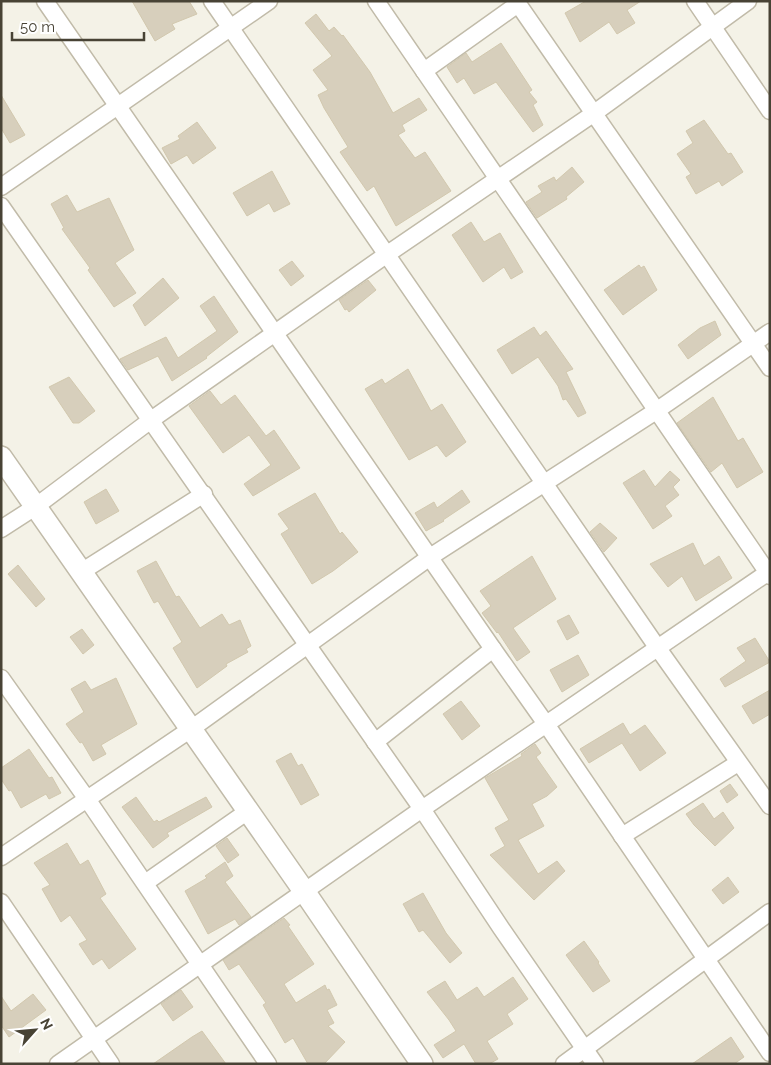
<svg xmlns="http://www.w3.org/2000/svg" width="771" height="1065" font-family="Raleway,sans-serif">
	<style>
		.building { fill: #d7cfbc; stroke: #d2c8ae }
		.lines { fill: none; stroke-linecap: round; stroke-linejoin: round }
		.minor-casing { stroke: #c1bba9; stroke-width: 19 }
		.tertiary-casing { stroke: #c1bba9; stroke-width: 24 }
		.minor { stroke: #fff; stroke-width: 16 }
		.tertiary { stroke: #fff; stroke-width: 21 }
	</style>
	<rect width="100%" height="100%" fill="#f4f2e7"/>
	<!-- building -->
	<g class="building">
		<polygon points="132,1 189,1 197,14 172,24 175,29 155,41"/>
		<polygon points="586,1 641,1 627,10 635,23 617,34 609,22 580,42 565,13"/>
		<polygon points="316,14 329,31 334,27 342,36 343,35 370,72 393,113 419,98 427,110 402,125 405,131 398,135 415,158 425,152 451,191 396,226 374,186 367,191 340,152 348,147 324,108 318,95 328,90 313,70 332,56 305,23"/>
		<polygon points="501,43 532,90 529,92 537,102 533,105 543,125 533,132 496,82 474,94 464,78 457,83 447,67 466,53 472,62"/>
		<polygon points="1,95 25,135 10,143 1,128"/>
		<polygon points="704,120 728,154 731,153 743,172 722,186 719,181 696,194 686,177 691,174 677,154 693,143 686,131"/>
		<polygon points="197,122 216,148 193,164 187,155 171,164 162,148 180,139 178,136"/>
		<polygon points="572,167 584,182 566,197 567,199 537,218 526,202 542,192 538,186 554,177 556,181"/>
		<polygon points="272,171 290,204 274,212 269,203 247,216 233,193"/>
		<polygon points="67,195 77,212 109,198 134,250 115,263 136,293 114,307 88,270 90,268 62,229 64,228 51,204"/>
		<polygon points="471,222 484,242 500,233 523,272 511,279 504,267 483,282 452,235"/>
		<polygon points="292,261 304,276 291,286 279,270"/>
		<polygon points="639,265 641,268 644,266 657,290 623,315 604,290"/>
		<polygon points="163,278 179,298 145,326 133,305"/>
		<polygon points="368,280 376,290 349,312 347,309 345,310 339,300"/>
		<polygon points="214,296 238,332 206,357 207,358 172,381 158,356 128,370 120,359 166,337 178,358 217,331 200,306"/>
		<polygon points="715,321 721,335 688,359 678,345 700,328"/>
		<polygon points="534,327 540,336 546,331 573,369 566,372 586,413 578,417 566,399 563,400 558,386 538,357 512,374 497,350"/>
		<polygon points="408,369 431,411 442,404 466,442 446,457 437,445 409,460 365,389 382,379 385,384"/>
		<polygon points="69,377 95,411 79,423 73,423 49,387"/>
		<polygon points="210,391 221,405 235,395 266,436 274,430 300,468 253,496 244,484 271,465 249,435 223,453 189,406"/>
		<polygon points="713,397 738,441 743,438 763,472 737,488 722,463 711,472 677,423"/>
		<polygon points="644,470 655,487 670,471 680,480 673,487 679,495 665,506 672,516 653,529 623,483"/>
		<polygon points="106,489 119,511 96,524 84,502"/>
		<polygon points="462,490 470,502 443,520 444,521 426,531 415,513 434,502 437,508"/>
		<polygon points="315,493 340,534 342,532 358,552 333,571 312,584 281,534 289,529 278,514"/>
		<polygon points="600,523 617,538 604,552 590,532"/>
		<polygon points="693,543 704,566 719,556 732,578 696,601 682,576 668,587 650,564"/>
		<polygon points="532,556 556,599 513,628 530,652 517,661 498,632 497,633 482,613 491,606 480,591"/>
		<polygon points="156,561 176,597 179,596 200,628 222,614 229,625 240,620 251,646 246,649 248,652 226,664 227,666 197,688 173,648 182,642 158,601 154,603 137,571"/>
		<polygon points="18,565 45,599 36,607 8,574"/>
		<polygon points="569,615 579,633 567,640 557,621"/>
		<polygon points="82,629 94,645 83,654 70,637"/>
		<polygon points="755,638 770,662 725,687 720,679 746,661 737,648"/>
		<polygon points="578,655 589,675 562,692 550,670"/>
		<polygon points="116,678 137,724 101,745 106,754 93,761 82,742 80,743 66,724 84,712 71,689 85,681 91,690"/>
		<polygon points="770,690 770,714 753,724 742,706"/>
		<polygon points="461,701 480,726 462,740 443,714"/>
		<polygon points="623,723 630,735 645,725 666,753 640,771 622,743 589,763 580,749"/>
		<polygon points="535,744 541,753 536,757 557,787 547,796 532,804 544,826 518,840 538,874 557,861 565,871 534,900 490,855 505,846 495,828 509,820 485,778 522,756 521,754"/>
		<polygon points="29,749 49,778 52,777 61,793 49,799 46,794 21,808 11,790 9,791 1,779 1,768"/>
		<polygon points="291,753 298,766 302,764 319,795 301,805 276,761"/>
		<polygon points="730,784 738,795 727,803 720,791"/>
		<polygon points="136,797 154,822 157,820 159,822 206,797 212,807 167,833 169,836 153,848 122,807"/>
		<polygon points="703,803 714,819 723,812 734,828 715,846 694,825 686,814"/>
		<polygon points="227,838 239,855 228,863 216,846"/>
		<polygon points="67,843 80,865 88,860 106,894 100,898 136,949 109,969 102,959 93,965 79,944 87,940 70,915 61,922 42,889 50,885 34,863"/>
		<polygon points="225,862 233,876 225,882 251,917 239,925 235,919 208,934 185,891 207,878 205,876"/>
		<polygon points="728,877 739,892 723,904 712,890"/>
		<polygon points="423,893 446,933 462,953 450,963 423,930 419,932 403,904"/>
		<polygon points="284,918 290,925 288,926 314,964 284,984 296,1003 325,985 327,990 329,989 337,1005 327,1010 334,1023 328,1026 345,1042 324,1064 308,1064 293,1038 285,1043 263,1005 266,1003 239,964 229,970 223,960"/>
		<polygon points="584,941 599,962 598,963 610,981 593,992 566,955"/>
		<polygon points="513,977 528,999 507,1014 513,1024 487,1041 498,1059 489,1064 476,1064 464,1044 443,1058 434,1045 456,1031 449,1020 427,992 445,981 457,1000 477,987 484,997"/>
		<polygon points="181,990 193,1007 173,1021 161,1004"/>
		<polygon points="33,994 46,1010 9,1037 1,1025 1,996 11,1011"/>
		<polygon points="202,1031 226,1064 153,1064 192,1037"/>
		<polygon points="731,1037 744,1057 734,1064 692,1064"/>
	</g>
	<g class="lines">
		<!-- minor casing -->
		<g class="minor-casing">
			<g id="minor">
				<polyline points="45,1 493,649 546,724 770,1053"/>
				<polyline points="212,1 657,647 770,806"/>
				<polyline points="376,1 770,576"/>
				<polyline points="516,1 770,368"/>
				<polyline points="695,1 770,111"/>
				<polyline points="424,71 518,4"/>
				<polyline points="1,187 269,1"/>
				<polyline points="1,206 422,809 501,928 595,1064"/>
				<polyline points="1,529 35,507 151,420 386,255 593,114 748,1"/>
				<polyline points="81,572 204,494"/>
				<polyline points="1,678 87,799 268,1064"/>
				<polyline points="375,742 493,649"/>
				<polyline points="622,836 738,763"/>
				<polyline points="1,857 191,729 430,557 656,411 770,332"/>
				<polyline points="145,883 248,811"/>
				<polyline points="1,902 111,1064"/>
				<polyline points="58,1064 422,809 770,571"/>
				<polyline points="564,1064 770,912"/>
			</g>
		</g>
		<!-- tertiary casing -->
		<g class="tertiary-casing">
			<polyline id="tertiary" points="1,457 304,891 422,1064"/>
		</g>
		<!-- minor -->
		<use href="#minor" class="minor"/>
		<!-- tertiary -->
		<use href="#tertiary" class="tertiary"/>
	</g>
	<!-- border -->
	<rect width="771" height="1065" fill="none" stroke="#484335" stroke-width="5"/>
	<!-- north arrow -->
	<g transform="translate(35 1030) rotate(63)" stroke="#ffffff" stroke-width="4" paint-order="stroke">
	<path d="M0-4L9 19L0 12L-9 19Z" fill="#484335"/>
	<text y="-8" font-size="14" font-weight="bold" text-anchor="middle" fill="#484335">N</text>
	</g>
	<!-- scale -->
	<path d="M12 32v8h132v-8" fill="none" stroke="#484335" stroke-width="2.5"/>
	<text x="20" y="32" font-size="15" fill="#484335" stroke="#ffffff" stroke-width="4" paint-order="stroke">50 m</text>
</svg>
